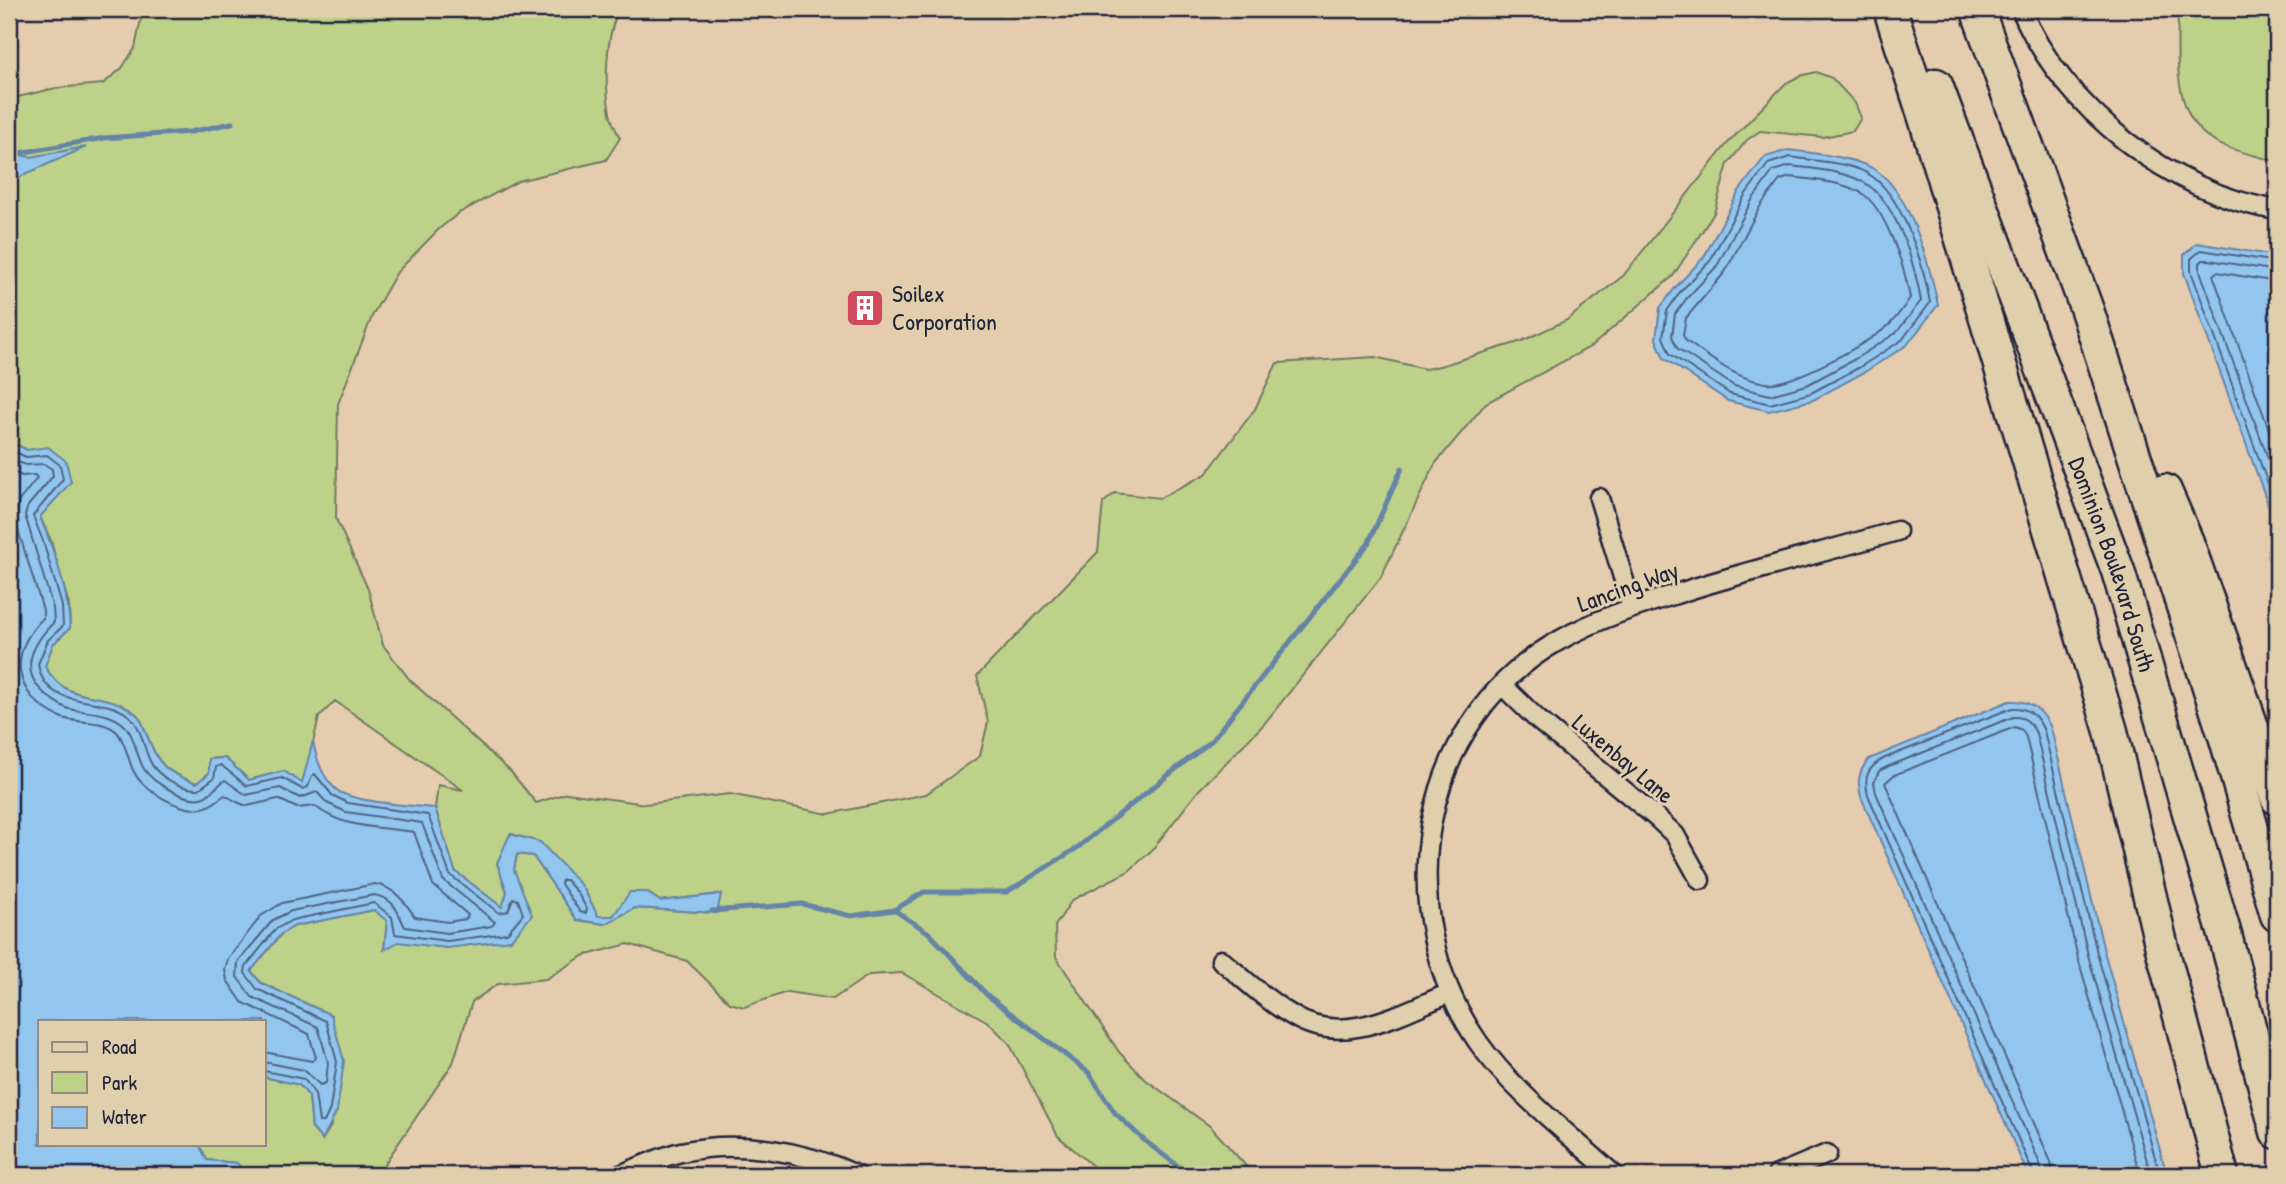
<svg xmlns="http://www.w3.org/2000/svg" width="2286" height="1184" font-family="'Patrick Hand',sans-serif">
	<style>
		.built { fill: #e9c6b0 }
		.green { fill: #bdd288; stroke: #707a62; stroke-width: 2 }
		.water { fill: #92c6ef; stroke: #6584a7; stroke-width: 2 }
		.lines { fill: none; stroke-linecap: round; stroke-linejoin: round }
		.shore { stroke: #4f6483; stroke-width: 2 }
		.stream { stroke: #6584a7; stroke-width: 5 }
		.minor-casing { stroke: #22223b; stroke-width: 23 }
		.motorway-casing { stroke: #22223b; stroke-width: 37 }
		.minor { stroke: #e0cfac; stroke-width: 18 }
		.motorway { stroke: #e0cfac; stroke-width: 32 }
		.labels { text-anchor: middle; stroke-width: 6; stroke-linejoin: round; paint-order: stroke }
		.poi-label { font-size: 24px; fill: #22223b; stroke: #e0cfac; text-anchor: start }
		.street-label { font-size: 24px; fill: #22223b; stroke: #e0cfac }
	</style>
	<rect width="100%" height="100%" fill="#e6ccaf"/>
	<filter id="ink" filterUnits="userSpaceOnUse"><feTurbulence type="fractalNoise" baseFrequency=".0143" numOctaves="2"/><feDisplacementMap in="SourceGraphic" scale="14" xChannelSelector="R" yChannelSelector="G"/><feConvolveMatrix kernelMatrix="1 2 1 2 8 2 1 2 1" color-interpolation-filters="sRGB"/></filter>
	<g filter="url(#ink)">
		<!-- built -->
		<polygon class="built" points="2277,646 2277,707 2260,660"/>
		<!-- green -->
		<g class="green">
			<path d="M143,9H619C606,35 604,83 610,113C611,121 616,130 620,138L606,160L518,181L459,213L439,229L397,272L373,314L338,404L336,519L368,589L383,645L410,680L511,772L536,803L567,793L646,804L730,794L828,814L926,794L980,756L988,722L977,676L1098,552L1103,503L1115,493L1160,498L1206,474L1255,409L1277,363L1375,357L1425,369L1440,366L1522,341L1567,320L1623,276L1727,144L1786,83L1800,76L1816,72L1832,78L1855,103L1861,118L1853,131L1823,137L1760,131L1747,140L1728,164L1714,213L1673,276L1592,346L1486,403L1435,464L1381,577L1264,724L1199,790L1151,851L1129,871L1072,900L1055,926L1056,957L1119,1052L1146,1080L1211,1127L1254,1175H1103L1058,1136L1009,1043L988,1022L902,973L869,975L833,999L787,992L744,1007L730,1003L687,961L628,944L583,956L546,979L498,984L472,1002L453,1063L377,1175H245L237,1163L207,1160L199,1144H264V1077L299,1084L309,1096L312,1128L322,1140L331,1126V1015L261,983L251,971L281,934L295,926L374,910L387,920L384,949L397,941L447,948L531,915L514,870L517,854L533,856L577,920L605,924L634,908L716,913L721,894L660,901L646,892L613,916H598L583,887L540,843L511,834L497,863L507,892L503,908L455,871L435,808L438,785L463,790L335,701L319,717L303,784L283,771L249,780L225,758L209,759V773L197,783C163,771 159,765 146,733C143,726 142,718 136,714C103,687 67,708 45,666L53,644L70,628L69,605L50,538L40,517L27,450L9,441V186L23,175L82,148L31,157L9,153V99L56,88L103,84L122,68L135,48Z"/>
			<path d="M2178,9H2277V162C2259,156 2231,151 2215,142C2170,116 2178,53 2178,9Z"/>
		</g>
		<!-- water -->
		<g class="water">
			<polygon points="86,147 23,175 9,186 9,153 31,157"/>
			<path d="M1789,150C1815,154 1854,156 1877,171C1911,194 1930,267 1938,305L1907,345L1863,373L1813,400L1769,411L1728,401L1664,358L1656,339L1660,308L1675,288L1704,257L1739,191L1765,157Z"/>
			<polygon points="2197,243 2277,256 2277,529 2184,273 2184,255"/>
			<path d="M9,441L27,450L48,447L66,461L71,482L40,517C55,552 68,590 70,628L53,644L45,666C68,709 103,686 136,714C142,718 143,727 146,733C159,765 163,772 197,783L209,773V759L225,758L249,780L284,771L302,783L313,741C316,758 322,778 337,790C351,802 414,806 435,808L455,871L502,907L507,892L497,863L510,834L540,842L583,887L598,916H613L630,892H646L660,901L721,894L717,913L635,908L605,924L577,920L533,856L517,854L514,870L532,915L511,940L447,948L398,942L384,950L387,921L374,910L295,926L281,934L251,971L261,983L331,1015L344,1061L337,1111L322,1140L312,1128L309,1096L299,1085L264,1077V1021H40V1144H199L207,1160L237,1163L245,1175H9Z"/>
			<path d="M2009,701C2031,700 2042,709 2051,728L2104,951L2167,1175H2028L1861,797C1857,781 1858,772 1869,759Z"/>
		</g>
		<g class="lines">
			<!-- shore -->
			<g class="shore">
				<path d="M1790,157C1815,161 1853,162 1873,177C1904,200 1924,266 1930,303L1902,340L1860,367L1811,393L1770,404L1730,394L1670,354L1663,337L1667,311L1680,292L1710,261L1745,195L1768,164Z"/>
				<path d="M1790,166C1813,169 1849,171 1868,185C1898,206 1915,266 1921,301L1896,333L1855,359L1807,385L1770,395L1734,386L1677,348L1672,336L1675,314L1687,298L1717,266L1752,200L1773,171Z"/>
				<path d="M1791,177C1814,180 1839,181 1860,192C1886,207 1905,269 1910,298C1904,307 1898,316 1890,324C1873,341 1789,387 1766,383C1735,379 1711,358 1686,341L1683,335L1686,318L1725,272L1761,205L1780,180Z"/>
				<polyline points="2277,262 2201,250 2191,259 2191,271 2277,509"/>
				<polyline points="2277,271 2209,260 2203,260 2200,263 2200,271 2277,483"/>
				<polyline points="2277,282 2217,272 2213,275 2277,452"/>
				<path d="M9,449L26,457L47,455L60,465L63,479L33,516L43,541L62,606L63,626L48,640L38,664C46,716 110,690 134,721C142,731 144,749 150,761C157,777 183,790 199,789L214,778L216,767L221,765L247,786L282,778L302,789L308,787L312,776L315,774L332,795L348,803L428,815L450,875L499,913L508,911L513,898L518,900L523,914L507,933L447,941L395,934L392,917L374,903L292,920L276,929L246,966L245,973L257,989L326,1021L337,1062L330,1109L324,1122H319L315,1094L304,1079L264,1071"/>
				<path d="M9,459L26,465L44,464L52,469L53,476L28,506L25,515L53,608L54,622C30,646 17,674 50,698C56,702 62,707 69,709C88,713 109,711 124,725C135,735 136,756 144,769C152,782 188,804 204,797C212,793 218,785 225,780L246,795L280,788L300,798L317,792L327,803L346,812L422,823L443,880L495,922L492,926L447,933L405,927C397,912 396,899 374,895L291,911L273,920L238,962L237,977L252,997L318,1027L328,1062L326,1083L320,1085L304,1070L264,1062"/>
				<path d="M9,470L22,476L35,475L37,478L19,501L14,517L43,610V618C8,653 12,695 60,717C78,725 102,718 117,732C126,742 128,761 134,772C143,790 181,813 202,808C211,807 218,799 225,795L237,802L247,806L278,799L297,808L315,806C342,829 381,827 414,832L433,885L468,915L466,919L447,922L415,917C405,902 394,887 375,884L282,903L261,916L228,959L225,970L227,980L242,1002L309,1034L316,1058L312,1061L264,1052"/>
				<polygon points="562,880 566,880 577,892 587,909 586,913 580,912 561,884"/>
				<path d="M2034,1175L1868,795C1863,776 1868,767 1885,758L2012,708C2028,707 2038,716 2044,731L2097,953L2160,1175"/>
				<path d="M2042,1175L2041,1166L1876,793L1874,782L1879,771L1889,766L2013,717C2025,716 2031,723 2036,733L2088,955L2151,1175"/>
				<polyline points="2053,1175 2051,1162 1885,783 1894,775 2015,727 2022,730 2026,737 2078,958 2140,1175"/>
			</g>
			<!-- stream -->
			<g class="stream">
				<polyline points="9,157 19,153 104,138 190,132 232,123"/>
				<polyline points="894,910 924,892 1007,892 1077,848 1211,741 1368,544 1402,468"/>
				<polyline points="712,911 802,904 851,916 894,910 929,933 987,995 1089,1073 1115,1113 1145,1141 1190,1175"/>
			</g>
			<!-- minor casing -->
			<g class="minor-casing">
				<g id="minor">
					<path d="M2021,9C2062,108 2172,194 2277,210"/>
					<polyline points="1599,498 1632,607"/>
					<polyline points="1502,685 1537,719 1656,817 1675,835 1700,880"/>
					<path d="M1221,960C1244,979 1267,1001 1293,1016C1344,1048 1402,1012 1450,993"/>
					<path d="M620,1175C640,1167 660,1157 681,1152C738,1139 804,1151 856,1175"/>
					<path d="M1614,1175C1570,1135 1512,1091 1478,1042C1388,912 1417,720 1560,640C1606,614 1649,603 1698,587C1764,567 1831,550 1897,531"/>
					<polyline points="1777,1175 1827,1154"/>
				</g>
			</g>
			<!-- motorway casing -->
			<g class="motorway-casing">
				<g id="motorway">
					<polyline points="1890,9 1926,121 2111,731 2162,948 2222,1175"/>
					<polyline points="1977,9 2087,310 2226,739 2277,915"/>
					<path id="s1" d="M1936,85L2118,571L2225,935L2277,1132"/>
					<polyline points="2165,491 2187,542 2277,798"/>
				</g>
			</g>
			<!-- minor -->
			<use href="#minor" class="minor"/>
			<!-- motorway -->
			<use href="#motorway" class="motorway"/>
		</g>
	</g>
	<!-- icons -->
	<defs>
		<g id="building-square" transform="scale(2.0125)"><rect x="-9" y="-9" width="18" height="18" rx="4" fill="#d1495b" stroke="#e0cfac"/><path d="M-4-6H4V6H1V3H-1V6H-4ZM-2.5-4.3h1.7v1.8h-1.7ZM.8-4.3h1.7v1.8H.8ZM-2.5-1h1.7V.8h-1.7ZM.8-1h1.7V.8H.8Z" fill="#fff"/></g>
	</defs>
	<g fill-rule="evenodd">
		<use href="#building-square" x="865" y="308"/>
	</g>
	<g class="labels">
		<!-- poi labels -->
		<g class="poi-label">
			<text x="892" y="302">Soilex<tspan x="892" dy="28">Corporation</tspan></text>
		</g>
		<!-- street labels -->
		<g class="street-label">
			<text dy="8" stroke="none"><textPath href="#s1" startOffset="511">Dominion Boulevard South</textPath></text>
			<text transform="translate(1628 587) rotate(-20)" y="8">Lancing Way</text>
			<text transform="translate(1623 759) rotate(40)" y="8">Luxenbay Lane</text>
		</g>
	</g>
	<!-- margin -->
	<rect width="2286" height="1184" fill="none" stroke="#e0cfac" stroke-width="35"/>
	<rect x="18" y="18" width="2251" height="1149" fill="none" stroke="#22223b" stroke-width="2.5" filter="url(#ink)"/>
	<!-- legend -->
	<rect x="38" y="1020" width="228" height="126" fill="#e0cfac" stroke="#948a7f" stroke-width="2"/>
	<rect x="52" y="1042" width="35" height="10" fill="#e0cfac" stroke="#948a7f" stroke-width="2"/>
	<text x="102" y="1054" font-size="21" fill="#22223b">Road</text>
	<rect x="52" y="1072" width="35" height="21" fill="#bdd288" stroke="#948a7f" stroke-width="2"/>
	<text x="102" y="1090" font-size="21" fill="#22223b">Park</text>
	<rect x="52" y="1107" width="35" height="21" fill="#92c6ef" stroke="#948a7f" stroke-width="2"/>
	<text x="102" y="1124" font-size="21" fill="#22223b">Water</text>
</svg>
